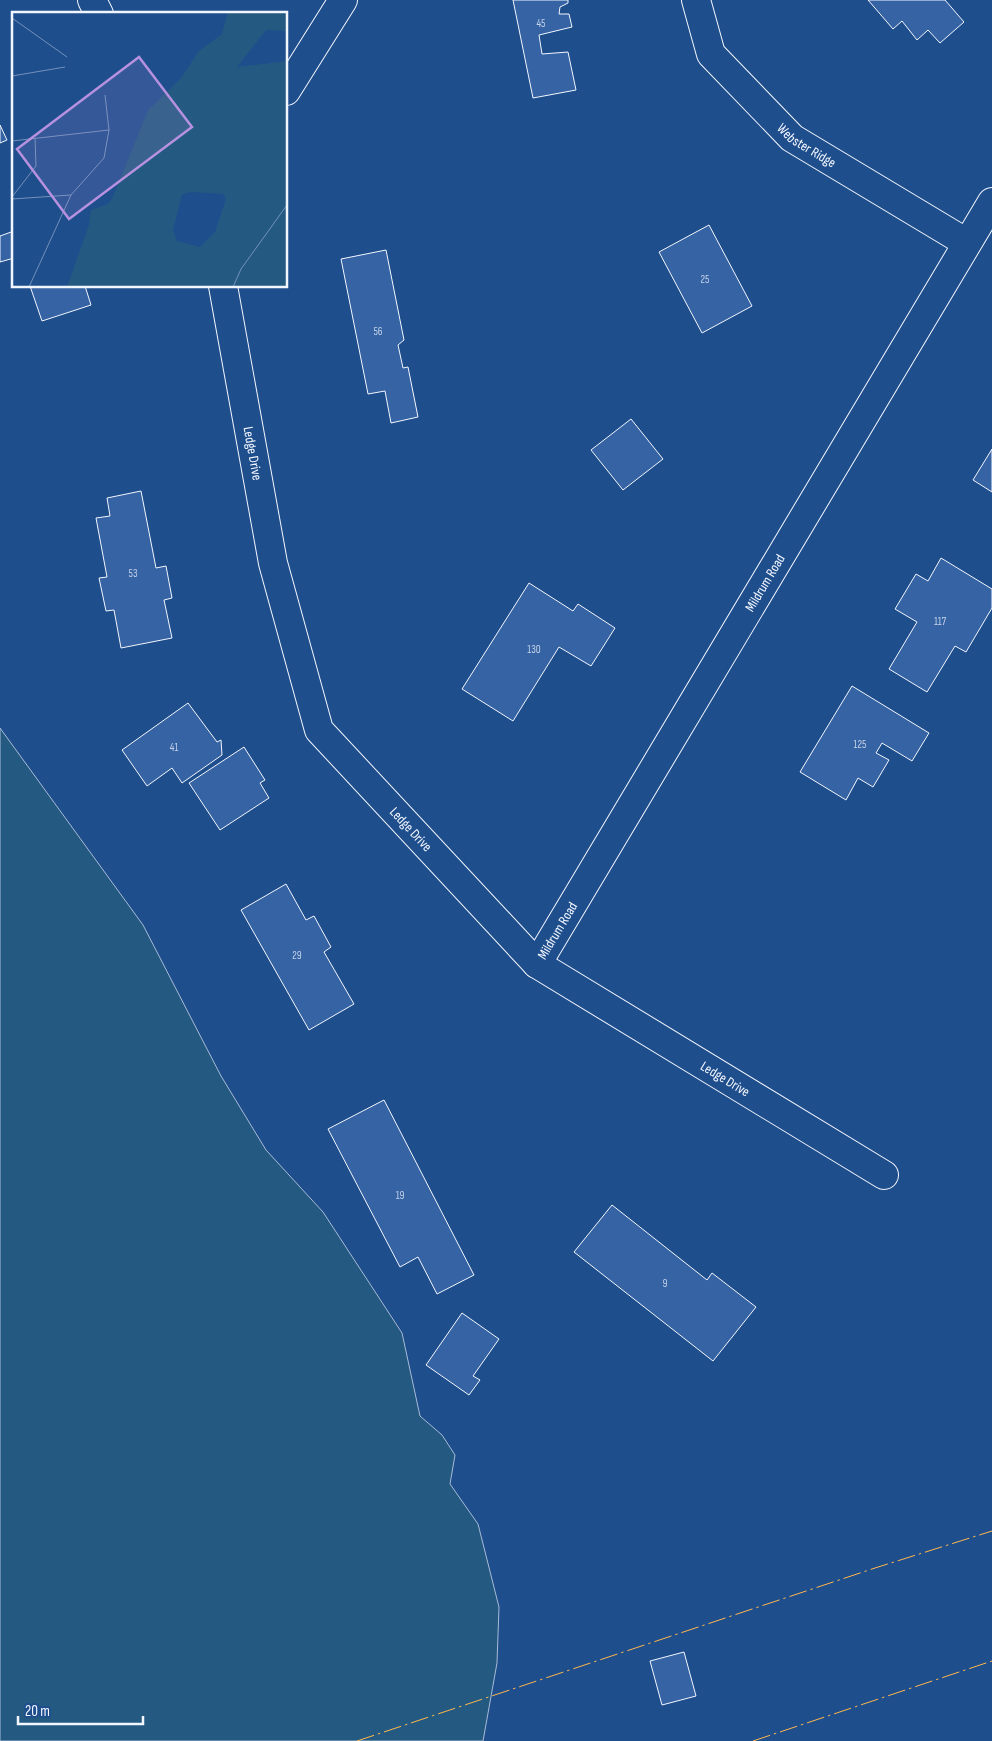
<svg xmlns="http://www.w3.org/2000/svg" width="992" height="1741" font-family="'Sofia Sans Condensed',sans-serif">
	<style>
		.green { fill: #245a82; stroke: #a8bbd7 }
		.building { fill: #3563a3; stroke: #f2f6ff }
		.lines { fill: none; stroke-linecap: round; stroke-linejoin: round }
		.minor-casing { stroke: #f2f6ff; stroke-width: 30 }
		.minor { stroke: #1f4e8c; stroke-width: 28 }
		.power { stroke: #ffb74d; stroke-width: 1; stroke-dasharray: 18 4 2.5 4; stroke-linecap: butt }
		.labels { text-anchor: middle; stroke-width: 4; stroke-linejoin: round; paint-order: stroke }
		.number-label { font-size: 11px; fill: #c3d1e8 }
		.street-label { font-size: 14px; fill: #f2f6ff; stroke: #1f4e8c }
		.inset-road { fill: none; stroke: #7391ba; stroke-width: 1 }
		.view { fill: #b691df; fill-opacity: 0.15; stroke: #b691df; stroke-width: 2.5 }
		.inset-edge { fill: none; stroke: #f2f6ff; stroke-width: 2.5 }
	</style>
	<rect width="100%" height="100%" fill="#1f4e8c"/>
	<!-- green -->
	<polygon class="green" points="0,728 143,925 221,1076 266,1150 323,1212 402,1333 420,1416 442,1435 455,1455 450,1484 478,1524 499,1607 497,1663 483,1741 0,1741"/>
	<!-- building -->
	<g class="building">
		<polygon points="513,0 568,0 568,3 560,7 559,14 569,14 572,27 539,35 542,54 568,52 576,90 533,98"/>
		<polygon points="868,0 945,0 964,22 940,43 928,30 917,40 902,21 893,29"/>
		<polygon points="0,125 7,140 0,143"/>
		<polygon points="709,225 752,306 702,333 659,252"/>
		<polygon points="14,231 14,258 0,262 0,236"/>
		<polygon points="386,250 404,340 398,345 403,368 408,367 418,417 391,423 385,391 368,394 341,259"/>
		<polygon points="30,286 85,286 91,305 42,321"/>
		<polygon points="631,419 663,459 623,490 591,450"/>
		<polygon points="992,449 992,492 973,480"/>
		<polygon points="141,491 156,568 166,566 172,598 164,600 172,638 121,648 114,610 106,611 99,578 107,577 96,518 110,516 107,498"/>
		<polygon points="941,558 992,589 992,608 966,652 955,646 927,692 889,669 917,622 895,609 916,574 928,581"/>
		<polygon points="529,583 573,611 578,604 615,628 591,666 559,647 513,721 462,689"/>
		<polygon points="852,686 929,733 912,761 882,743 876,753 889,760 873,787 858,778 846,800 800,772"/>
		<polygon points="188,703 217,742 221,740 222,755 182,783 172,768 147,786 122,750"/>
		<polygon points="244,747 265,780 260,783 269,798 220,830 189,783"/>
		<polygon points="286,884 306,920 314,916 331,947 324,952 354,1004 309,1030 241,910"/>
		<polygon points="384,1100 474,1275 437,1294 418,1257 400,1267 328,1129"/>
		<polygon points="612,1205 707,1280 712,1273 756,1307 713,1361 574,1252"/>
		<polygon points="462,1313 499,1339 473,1376 480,1380 469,1395 426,1365"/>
		<polygon points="684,1652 696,1696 662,1705 650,1661"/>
	</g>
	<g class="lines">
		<!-- minor casing -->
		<g class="minor-casing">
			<g id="minor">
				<polyline points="92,0 99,14"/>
				<path id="s1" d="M696,0L711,54L792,138L967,243"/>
				<polyline points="286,91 343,0"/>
				<path id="s2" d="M223,286L273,563L319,730L537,964L884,1175"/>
				<path id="s3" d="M537,964L992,202"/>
			</g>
		</g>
		<!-- minor -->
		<use href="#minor" class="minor"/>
		<!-- power -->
		<g class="power">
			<polyline points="357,1741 875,1568 992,1531"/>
			<polyline points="753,1741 992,1661"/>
		</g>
	</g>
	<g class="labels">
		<!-- number labels -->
		<g class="number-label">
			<text x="541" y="27">45</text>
			<text x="705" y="283">25</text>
			<text x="378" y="335">56</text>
			<text x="133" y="577">53</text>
			<text x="940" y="625">117</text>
			<text x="534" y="653">130</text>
			<text x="860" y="748">125</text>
			<text x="174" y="751">41</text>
			<text x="297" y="959">29</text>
			<text x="400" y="1199">19</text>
			<text x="665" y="1287">9</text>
		</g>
		<!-- street labels -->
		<g class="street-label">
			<text dy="5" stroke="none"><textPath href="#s1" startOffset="189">Webster Ridge</textPath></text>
			<text dy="5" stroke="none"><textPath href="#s2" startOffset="170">Ledge Drive</textPath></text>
			<text dy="5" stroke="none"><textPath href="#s3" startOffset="444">Mildrum Road</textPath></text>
			<text dy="5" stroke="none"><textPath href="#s2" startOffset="590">Ledge Drive</textPath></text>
			<text dy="5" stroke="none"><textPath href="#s3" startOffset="39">Mildrum Road</textPath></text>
			<text dy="5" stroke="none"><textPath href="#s2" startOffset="995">Ledge Drive</textPath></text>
		</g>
	</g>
	<!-- overview -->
	<g transform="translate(12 12)">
		<rect width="275" height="275" fill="#1f4e8c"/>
		<path d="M216,0H275V19L254,18L225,55L275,49V275H55L77,213L79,198L96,192L101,185L136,98L169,66L187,39L210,22ZM180,180L211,182L214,187L203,220L188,235L165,229L161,218L170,182Z" fill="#245a82" fill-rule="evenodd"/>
		<path class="inset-road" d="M0,6L55,45M0,64L53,55M0,129L97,118M0,185L24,154L23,126M0,187L59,183M17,275L59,183L92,146L97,118L93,83M221,275L229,257L275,193"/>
		<path class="view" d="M127,45L180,115L57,207L5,137Z"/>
		<rect width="275" height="275" class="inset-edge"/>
	</g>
	<!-- scale -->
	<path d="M18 1716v8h125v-8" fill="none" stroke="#f2f6ff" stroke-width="2.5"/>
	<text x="25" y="1716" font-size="15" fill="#f2f6ff" stroke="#1f4e8c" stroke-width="4" paint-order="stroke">20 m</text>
</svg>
